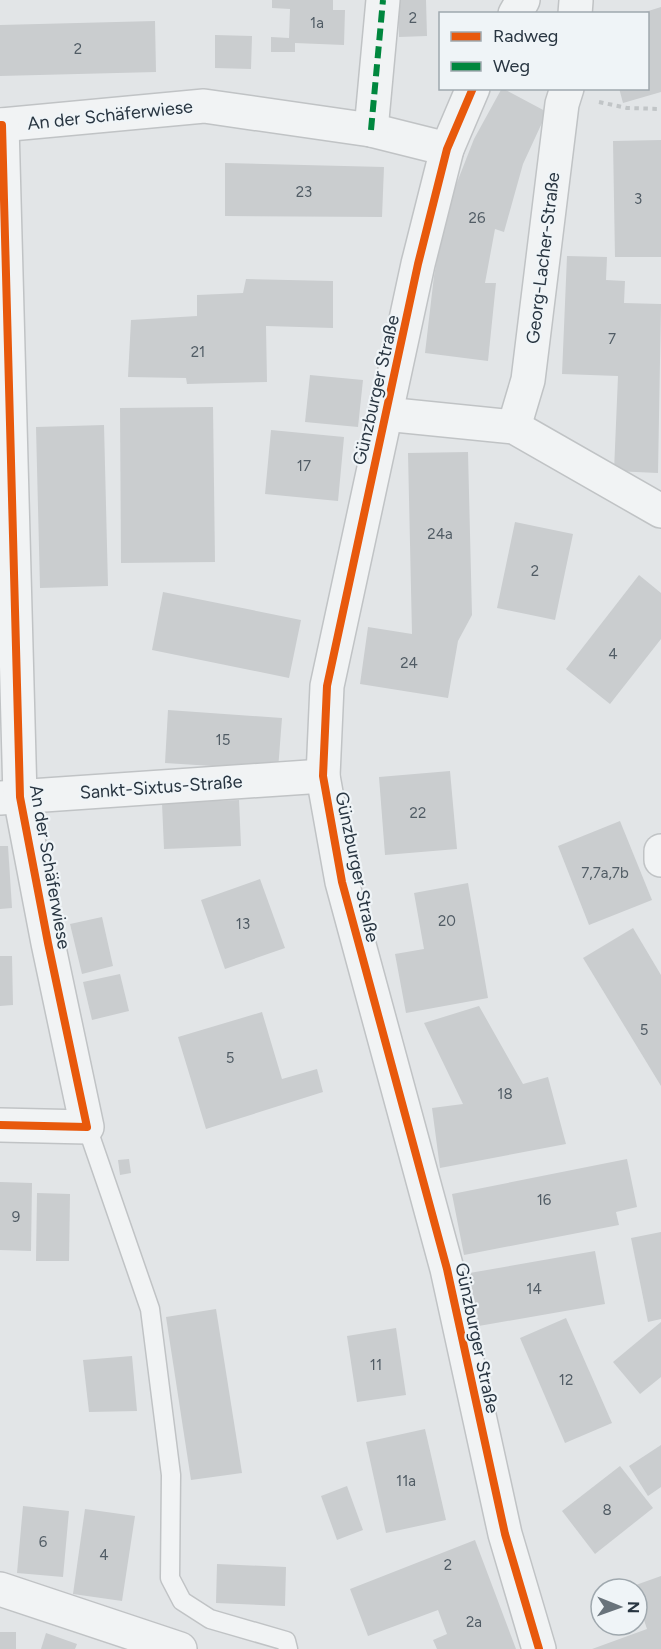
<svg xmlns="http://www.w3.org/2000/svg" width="661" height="1649" font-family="Figtree,sans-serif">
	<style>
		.building { fill: #cacdcf }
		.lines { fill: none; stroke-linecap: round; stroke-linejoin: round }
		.service-casing { stroke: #c0c3c5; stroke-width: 21 }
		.minor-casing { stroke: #c0c3c5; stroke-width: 36 }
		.path { stroke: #c1c5c7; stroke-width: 4; stroke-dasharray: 4.5 4.5; stroke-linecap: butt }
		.service { stroke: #f1f3f4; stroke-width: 18 }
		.minor { stroke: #f1f3f4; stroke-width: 33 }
		.quiet { stroke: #00873e; stroke-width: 6; stroke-dasharray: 12 6; stroke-linecap: butt }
		.cycleway-casing { stroke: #eff4f7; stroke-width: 11 }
		.cycleway { stroke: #e8590c; stroke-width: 8 }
		.labels { text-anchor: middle; stroke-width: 4.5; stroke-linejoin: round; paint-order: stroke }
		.number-label { font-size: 15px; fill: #515c65 }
		.street-label { font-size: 18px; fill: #283541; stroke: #eff4f7 }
	</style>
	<rect width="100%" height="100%" fill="#e2e5e7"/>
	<!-- building -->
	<g class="building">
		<polygon points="272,0 333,0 333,10 345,10 344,45 295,43 295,52 271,52 271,37 289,38 290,9 272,8"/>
		<polygon points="398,0 426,0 427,36 399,37"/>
		<polygon points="661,7 661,92 623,103 619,88 648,88 648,14 642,13"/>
		<polygon points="155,21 156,72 0,76 0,25"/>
		<polygon points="215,35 252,36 251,69 215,68"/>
		<polygon points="502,88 547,112 523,164 504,232 495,229 485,283 496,283 488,361 425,353 434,276 447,208 474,139"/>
		<polygon points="661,140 661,257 615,257 613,141"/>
		<polygon points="225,163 384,167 382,217 225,216"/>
		<polygon points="567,256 607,257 606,280 625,281 624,303 661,304 658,473 614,471 618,376 562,374"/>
		<polygon points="246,279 333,281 333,328 266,326 267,382 187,384 186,378 128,377 131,320 197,316 197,295 243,293"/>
		<polygon points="310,375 363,380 358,427 305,422"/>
		<polygon points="213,407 215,562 121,563 120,408"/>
		<polygon points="104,425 108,586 40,588 36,427"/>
		<polygon points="271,430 344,437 338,501 265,494"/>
		<polygon points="468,452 472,615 458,641 448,698 360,684 368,627 412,634 408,453"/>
		<polygon points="515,522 573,534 555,620 497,608"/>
		<polygon points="639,575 661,593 661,639 610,704 566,669"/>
		<polygon points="163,592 301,620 289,678 152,650"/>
		<polygon points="168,710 282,718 278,770 165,763"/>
		<polygon points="450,771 457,849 385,855 379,777"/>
		<polygon points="239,800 241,846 164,849 162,803"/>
		<polygon points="620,821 652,900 589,925 558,846"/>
		<polygon points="0,846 8,846 12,908 0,909"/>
		<polygon points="260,879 285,948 225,969 201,900"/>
		<polygon points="468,883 488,998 406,1013 395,954 424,949 414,893"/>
		<polygon points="102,917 113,966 82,974 70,924"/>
		<polygon points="633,928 661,975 661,1086 583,958"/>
		<polygon points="0,956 12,956 13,1005 0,1006"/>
		<polygon points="120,974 129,1011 92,1020 83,982"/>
		<polygon points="479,1006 523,1084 548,1077 566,1144 440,1168 432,1108 463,1104 424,1023"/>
		<polygon points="262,1012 282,1079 317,1069 323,1092 206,1129 178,1037"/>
		<polygon points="129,1159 131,1173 120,1175 118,1160"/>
		<polygon points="627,1159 637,1207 616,1212 619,1225 464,1255 452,1194"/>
		<polygon points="0,1182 32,1183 31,1251 0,1250"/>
		<polygon points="37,1193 70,1194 69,1261 36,1261"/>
		<polygon points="661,1232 661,1319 648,1322 631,1238"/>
		<polygon points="595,1251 605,1304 473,1327 464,1274"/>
		<polygon points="216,1309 242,1473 191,1480 166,1317"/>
		<polygon points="566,1318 612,1423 565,1443 520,1338"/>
		<polygon points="661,1322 661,1377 640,1394 613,1362"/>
		<polygon points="396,1328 406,1395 357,1402 347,1336"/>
		<polygon points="132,1356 137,1411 89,1412 83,1360"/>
		<polygon points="425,1429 446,1520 386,1533 366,1442"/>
		<polygon points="661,1445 661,1487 648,1496 629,1466"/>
		<polygon points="620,1466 653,1508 595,1554 562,1511"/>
		<polygon points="347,1486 363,1530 337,1540 321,1496"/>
		<polygon points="23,1506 69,1511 63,1577 17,1573"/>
		<polygon points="85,1509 135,1516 122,1601 73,1594"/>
		<polygon points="475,1540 516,1649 437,1649 433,1640 447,1634 438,1610 368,1636 350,1589"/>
		<polygon points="217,1564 286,1567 285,1606 216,1603"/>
		<polygon points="661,1576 661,1649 592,1649 647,1629 637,1599 637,1589 633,1586"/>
		<rect x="0" y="1632" width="16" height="17"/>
		<polygon points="46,1633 77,1644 75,1649 41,1649"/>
	</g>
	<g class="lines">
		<!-- service casing -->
		<g class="service-casing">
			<polyline id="service" points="87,1127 150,1309 171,1475 170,1578 182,1601 210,1619 286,1641 288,1649"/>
		</g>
		<!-- minor casing -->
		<g class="minor-casing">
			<g id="minor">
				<polyline points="515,14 523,0"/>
				<polyline points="575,14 576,1"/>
				<polyline points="473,88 447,149 418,264 327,686 323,776 342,882 447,1269 505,1534 539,1649"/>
				<polyline points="0,125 204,106 371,130 447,149"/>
				<polyline points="371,130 383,0"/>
				<polyline points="385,414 514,427 661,511"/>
				<polyline points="514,427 528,380 562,104 567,88"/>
				<polyline points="0,798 323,776"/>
				<polyline points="661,851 661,860"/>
				<polyline points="0,1125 87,1127 48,943 20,797 2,125"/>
				<polyline points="0,1589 180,1649"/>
			</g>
		</g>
		<!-- path -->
		<polyline class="path" points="599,102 627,108 661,109"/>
		<!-- service -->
		<use href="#service" class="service"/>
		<!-- minor -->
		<use href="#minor" class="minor"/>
		<!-- quiet -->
		<polyline class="quiet" points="371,130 383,0"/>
		<!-- cycleway casing -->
		<g class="cycleway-casing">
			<g id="cycleway">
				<polyline points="473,88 447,149 418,264 327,686 323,776 342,882 447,1269 505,1534 539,1649"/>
				<polyline points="0,125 2,125 20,797 48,943 87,1127 0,1125"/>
			</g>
		</g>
		<!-- cycleway -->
		<use href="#cycleway" class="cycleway"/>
	</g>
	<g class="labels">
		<!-- number labels -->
		<g class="number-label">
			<text x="413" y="23">2</text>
			<text x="317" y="28">1a</text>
			<text x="78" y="54">2</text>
			<text x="304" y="197">23</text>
			<text x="638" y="204">3</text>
			<text x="477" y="223">26</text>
			<text x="612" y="344">7</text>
			<text x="198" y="357">21</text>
			<text x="304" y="471">17</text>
			<text x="440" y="539">24a</text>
			<text x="535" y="576">2</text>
			<text x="613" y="659">4</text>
			<text x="409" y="668">24</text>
			<text x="223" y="745">15</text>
			<text x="418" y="818">22</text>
			<text x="605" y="878">7,7a,7b</text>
			<text x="447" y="926">20</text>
			<text x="243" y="929">13</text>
			<text x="644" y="1035">5</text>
			<text x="230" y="1063">5</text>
			<text x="505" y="1099">18</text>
			<text x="544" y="1205">16</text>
			<text x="16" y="1222">9</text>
			<text x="534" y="1294">14</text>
			<text x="376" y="1370">11</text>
			<text x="566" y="1385">12</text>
			<text x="406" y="1486">11a</text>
			<text x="607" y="1515">8</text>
			<text x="43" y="1547">6</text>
			<text x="104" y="1560">4</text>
			<text x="448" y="1570">2</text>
			<text x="474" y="1627">2a</text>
		</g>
		<!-- street labels -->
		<g class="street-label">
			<text transform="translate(110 115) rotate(-6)" y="6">An der Schäferwiese</text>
			<text transform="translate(543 258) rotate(-83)" y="6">Georg-Lacher-Straße</text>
			<text transform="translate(376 390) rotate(-77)" y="6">Günzburger Straße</text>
			<text transform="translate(161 787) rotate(-4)" y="6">Sankt-Sixtus-Straße</text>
			<text transform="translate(50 867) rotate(80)" y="6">An der Schäferwiese</text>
			<text transform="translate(357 867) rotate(78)" y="6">Günzburger Straße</text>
			<text transform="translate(477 1338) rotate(78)" y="6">Günzburger Straße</text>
		</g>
	</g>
	<!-- legend -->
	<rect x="439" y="12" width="210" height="78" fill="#eff4f7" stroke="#9fa8ae" stroke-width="1.5"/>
	<rect x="451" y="32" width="30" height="9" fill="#e8590c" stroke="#9fa8ae" stroke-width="1.5"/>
	<text x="493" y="42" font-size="18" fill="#283541">Radweg</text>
	<rect x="451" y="62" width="30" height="9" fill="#00873e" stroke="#9fa8ae" stroke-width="1.5"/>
	<text x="493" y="72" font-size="18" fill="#283541">Weg</text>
	<!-- north arrow -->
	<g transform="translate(619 1607) rotate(91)"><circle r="28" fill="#eff4f7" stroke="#9fa8ae" stroke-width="1.5"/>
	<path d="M0-4.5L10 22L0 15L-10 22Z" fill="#69737b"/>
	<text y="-9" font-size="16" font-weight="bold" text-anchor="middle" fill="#283541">N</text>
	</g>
</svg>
